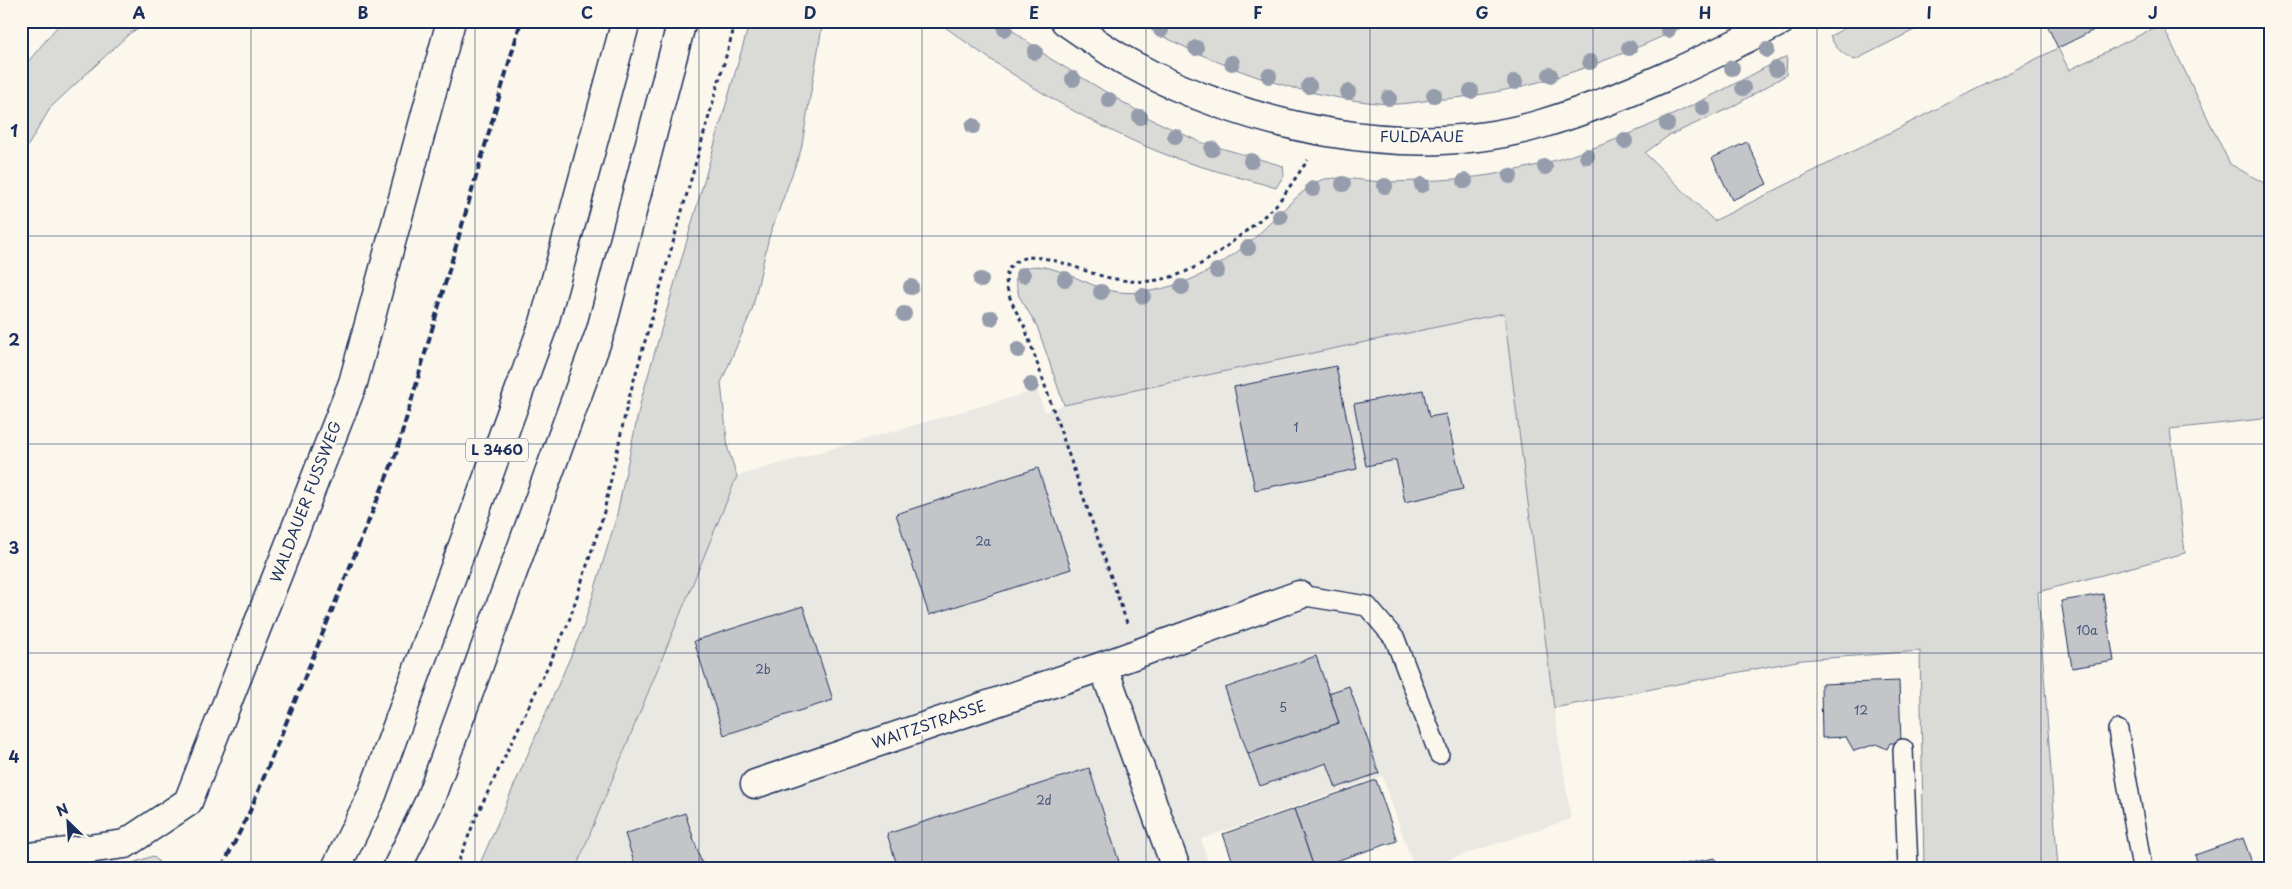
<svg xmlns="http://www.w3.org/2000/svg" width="2292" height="889" font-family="'Playpen Sans',sans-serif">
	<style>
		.built { fill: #eae8e2 }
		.green { fill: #dadad7; stroke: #7a849a }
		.building { fill: #c3c5c9; stroke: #1b2f5e }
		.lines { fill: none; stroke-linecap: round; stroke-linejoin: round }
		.service-casing { stroke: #1b2f5e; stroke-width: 22 }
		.minor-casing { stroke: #1b2f5e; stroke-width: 31 }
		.primary-casing { stroke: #1b2f5e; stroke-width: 31 }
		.path { stroke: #1b2f5e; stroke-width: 3; stroke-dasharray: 4 4; stroke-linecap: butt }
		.service { stroke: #fbf7ec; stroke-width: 19 }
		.minor { stroke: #fbf7ec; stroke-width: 28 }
		.primary { stroke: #fbf7ec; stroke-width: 28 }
		.rail { stroke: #1b2f5e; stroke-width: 4; stroke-dasharray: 8 4; stroke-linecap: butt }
		.tree { fill: #959cab }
		.grid { fill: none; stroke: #1b2f5e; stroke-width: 1; stroke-opacity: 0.55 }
		.labels { text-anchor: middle; stroke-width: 5; stroke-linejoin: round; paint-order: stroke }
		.number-label { font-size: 12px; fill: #455479 }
		.shield { fill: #fbf7ec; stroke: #5e6b89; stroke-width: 1 }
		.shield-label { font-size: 14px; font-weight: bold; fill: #1b2f5e }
		.street-label { font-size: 15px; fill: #1b2f5e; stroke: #fbf7ec }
		.neatline { fill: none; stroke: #1b2f5e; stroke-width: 2 }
		.grid-label { font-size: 16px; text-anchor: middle; font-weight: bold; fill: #1b2f5e }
	</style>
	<rect width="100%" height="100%" fill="#fbf7ec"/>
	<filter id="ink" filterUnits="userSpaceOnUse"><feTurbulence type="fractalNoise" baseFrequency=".02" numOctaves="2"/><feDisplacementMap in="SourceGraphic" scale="10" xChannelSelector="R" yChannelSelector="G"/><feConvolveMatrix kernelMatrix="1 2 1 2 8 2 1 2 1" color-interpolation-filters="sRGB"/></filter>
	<g filter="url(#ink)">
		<!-- built -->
		<polygon class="built" points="1504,313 1554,708 1571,819 1423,868 1414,868 1382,776 1201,839 1210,868 577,868 737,476 1037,390 1045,412 1064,405"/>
		<!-- green -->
		<g class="green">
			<polygon points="62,21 152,21 130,33 51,107 21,157 21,70"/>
			<polygon points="750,21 823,21 801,150 769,237 752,310 721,383 728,449 737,476 576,868 478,868 583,628 616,519 641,400"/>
			<path d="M937,21H1000L1051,59L1151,119L1200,142L1283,166L1284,175L1276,188C1237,176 1196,167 1159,152C1080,120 1005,72 937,21Z"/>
			<path d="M1135,21H1696C1609,62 1530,93 1434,100C1419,101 1403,105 1388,104C1296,97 1215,66 1135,21Z"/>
			<path d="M1859,21H1932L1855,60C1842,54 1836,49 1830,36Z"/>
			<path d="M2162,24L2230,164L2271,187V409L2262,419L2170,429L2185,553L2038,592L2058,868H1924L1920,651L1802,660L1554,708L1504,313L1064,405L1037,326L1019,296L1015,278C1017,275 1020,271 1023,269C1046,257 1088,287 1112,291C1135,295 1157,291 1178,284C1205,276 1229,259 1251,241C1267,228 1306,182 1325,179C1345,176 1368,182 1388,182C1422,181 1457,180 1490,175C1597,158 1692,107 1787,56L1786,75L1732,107L1668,136L1645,153L1714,221L2058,48L2069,70Z"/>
			<polygon points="153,856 165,868 118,868"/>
		</g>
		<!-- building -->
		<g class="building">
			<polygon points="2045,21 2112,21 2058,48"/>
			<polygon points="1747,142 1767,184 1732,200 1712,158"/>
			<polygon points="1336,366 1357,469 1255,490 1234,387"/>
			<polygon points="1423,390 1429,417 1446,414 1463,489 1405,502 1396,460 1366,466 1354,404"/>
			<polygon points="1038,468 1071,569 929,615 896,514"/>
			<polygon points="2103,594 2114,661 2072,668 2061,601"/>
			<polygon points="803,606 833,700 724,735 694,641"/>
			<polygon points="1316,656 1339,723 1248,754 1225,688"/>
			<polygon points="1899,681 1901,743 1890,743 1887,749 1876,744 1854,751 1846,737 1822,738 1821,684"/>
			<polygon points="1349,686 1379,773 1336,788 1327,763 1260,786 1248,754 1339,723 1329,693"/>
			<polygon points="1089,768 1121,868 898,868 887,834"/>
			<polygon points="1376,780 1397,841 1314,868 1294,809"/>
			<polygon points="1294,809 1314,868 1235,868 1223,834"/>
			<polygon points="685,813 703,867 636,868 625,834"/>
			<polygon points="2243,838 2254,868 2199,868 2195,855"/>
			<polygon points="1715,858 1717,868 1664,868"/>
			<polygon points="1895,864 1895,868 1842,868 1842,866"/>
		</g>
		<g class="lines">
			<!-- service casing -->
			<g class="service-casing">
				<g id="service">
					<polyline points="1299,595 1367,606 1395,639 1439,754"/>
					<polyline points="2118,730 2142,868"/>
					<polyline points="1903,749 1908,868"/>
				</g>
			</g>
			<!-- minor casing -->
			<g class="minor-casing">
				<g id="minor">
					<path d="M1065,21C1086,35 1107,51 1129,63C1246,128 1411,163 1541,124C1624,99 1704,60 1781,21"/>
					<polyline points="1103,666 1176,868"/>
					<polyline points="755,784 1103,666 1299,595"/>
					<polyline points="21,858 125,844 188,802 353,383 451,21"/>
				</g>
			</g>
			<!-- primary casing -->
			<g class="primary-casing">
				<g id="primary">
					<polyline points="336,868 372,795 544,323 626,21"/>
					<polyline points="397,868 429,802 601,330 682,21"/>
				</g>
			</g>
			<!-- path -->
			<g class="path">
				<path d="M1127,623L1025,328C1016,310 990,272 1021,259C1040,252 1077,268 1095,274C1155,292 1191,276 1237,238C1250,228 1264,217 1275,206C1287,192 1297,175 1308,160"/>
				<polyline points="456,868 476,817 568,624 603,516 628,401 736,21"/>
			</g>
			<!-- service -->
			<use href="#service" class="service"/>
			<!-- minor -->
			<use href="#minor" class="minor"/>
			<!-- primary -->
			<use href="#primary" class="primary"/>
			<!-- rail -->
			<polyline class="rail" points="222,868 250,811 396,454 521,21"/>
		</g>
		<!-- trees -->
		<g class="tree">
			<circle cx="1005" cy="29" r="8"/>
			<circle cx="1161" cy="30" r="8"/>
			<circle cx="1668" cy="30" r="8"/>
			<circle cx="1196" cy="48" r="8"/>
			<circle cx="1629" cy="48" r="8"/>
			<circle cx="1767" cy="50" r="8"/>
			<circle cx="1035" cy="52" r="8"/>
			<circle cx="1590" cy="62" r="8"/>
			<circle cx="1232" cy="63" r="8"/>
			<circle cx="1732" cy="68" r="8"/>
			<circle cx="1776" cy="69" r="8"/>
			<circle cx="1550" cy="75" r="8"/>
			<circle cx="1269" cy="76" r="8"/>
			<circle cx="1073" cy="79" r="8"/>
			<circle cx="1515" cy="82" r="8"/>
			<circle cx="1309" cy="86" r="8"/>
			<circle cx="1743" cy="88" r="8"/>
			<circle cx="1471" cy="91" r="8"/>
			<circle cx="1348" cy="92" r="8"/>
			<circle cx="1434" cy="95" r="8"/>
			<circle cx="1389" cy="98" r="8"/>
			<circle cx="1109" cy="100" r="8"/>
			<circle cx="1703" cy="108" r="8"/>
			<circle cx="1140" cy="117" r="8"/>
			<circle cx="1667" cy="124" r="8"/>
			<circle cx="973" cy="126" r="8"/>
			<circle cx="1175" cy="136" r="8"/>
			<circle cx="1625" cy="141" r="8"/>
			<circle cx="1212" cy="149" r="8"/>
			<circle cx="1587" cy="156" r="8"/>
			<circle cx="1251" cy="161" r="8"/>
			<circle cx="1545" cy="167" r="8"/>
			<circle cx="1510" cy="176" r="8"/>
			<circle cx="1465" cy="181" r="8"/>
			<circle cx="1343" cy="184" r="8"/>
			<circle cx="1422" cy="185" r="8"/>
			<circle cx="1385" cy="186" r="8"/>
			<circle cx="1313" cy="189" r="8"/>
			<circle cx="1280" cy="217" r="8"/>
			<circle cx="1248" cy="248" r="8"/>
			<circle cx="1217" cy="271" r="8"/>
			<circle cx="1023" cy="275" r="8"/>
			<circle cx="1065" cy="279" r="8"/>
			<circle cx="981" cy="280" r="8"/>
			<circle cx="911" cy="287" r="8"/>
			<circle cx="1182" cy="287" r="8"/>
			<circle cx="1101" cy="292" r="8"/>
			<circle cx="1143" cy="296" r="8"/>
			<circle cx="904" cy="314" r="8"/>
			<circle cx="991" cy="318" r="8"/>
			<circle cx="1018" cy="350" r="8"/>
			<circle cx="1031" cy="385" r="8"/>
		</g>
	</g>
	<!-- grid -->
	<path class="grid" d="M251,21V868M475,21V868M699,21V868M922,21V868M1146,21V868M1370,21V868M1593,21V868M1817,21V868M2041,21V868M21,236H2271M21,444H2271M21,653H2271"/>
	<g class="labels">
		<!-- number labels -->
		<g class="number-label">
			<text x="1296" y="432">1</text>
			<text x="983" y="546">2a</text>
			<text x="2087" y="635">10a</text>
			<text x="763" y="674">2b</text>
			<text x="1283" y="712">5</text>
			<text x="1861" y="715">12</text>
			<text x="1044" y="805">2d</text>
		</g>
		<!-- shield labels -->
		<rect class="shield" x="466" y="438.5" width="62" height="23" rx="4"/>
		<g class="shield-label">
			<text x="497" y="455">L 3460</text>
		</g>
		<!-- street labels -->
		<g class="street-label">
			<text x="1422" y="142">FULDAAUE</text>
			<text transform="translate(306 502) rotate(-69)" y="5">WALDAUER FUSSWEG</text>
			<text transform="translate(929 725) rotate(-19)" y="5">WAITZSTRASSE</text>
		</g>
	</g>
	<!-- margin -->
	<rect width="2292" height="889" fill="none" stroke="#fbf7ec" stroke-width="55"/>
	<!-- north arrow -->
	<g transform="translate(68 822) rotate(335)" stroke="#fbf7ec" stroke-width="4" paint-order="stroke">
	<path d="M0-4L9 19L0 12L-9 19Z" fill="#1b2f5e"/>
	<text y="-8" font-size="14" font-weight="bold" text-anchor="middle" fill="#1b2f5e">N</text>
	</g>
	<rect x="28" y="28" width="2236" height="834" class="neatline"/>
	<g class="grid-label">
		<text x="139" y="19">A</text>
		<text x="363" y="19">B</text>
		<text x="587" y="19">C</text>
		<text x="810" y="19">D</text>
		<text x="1034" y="19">E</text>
		<text x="1258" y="19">F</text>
		<text x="1482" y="19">G</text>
		<text x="1705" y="19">H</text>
		<text x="1929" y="19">I</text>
		<text x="2153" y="19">J</text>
		<text x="14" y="137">1</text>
		<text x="14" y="346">2</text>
		<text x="14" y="554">3</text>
		<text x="14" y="763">4</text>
	</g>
</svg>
